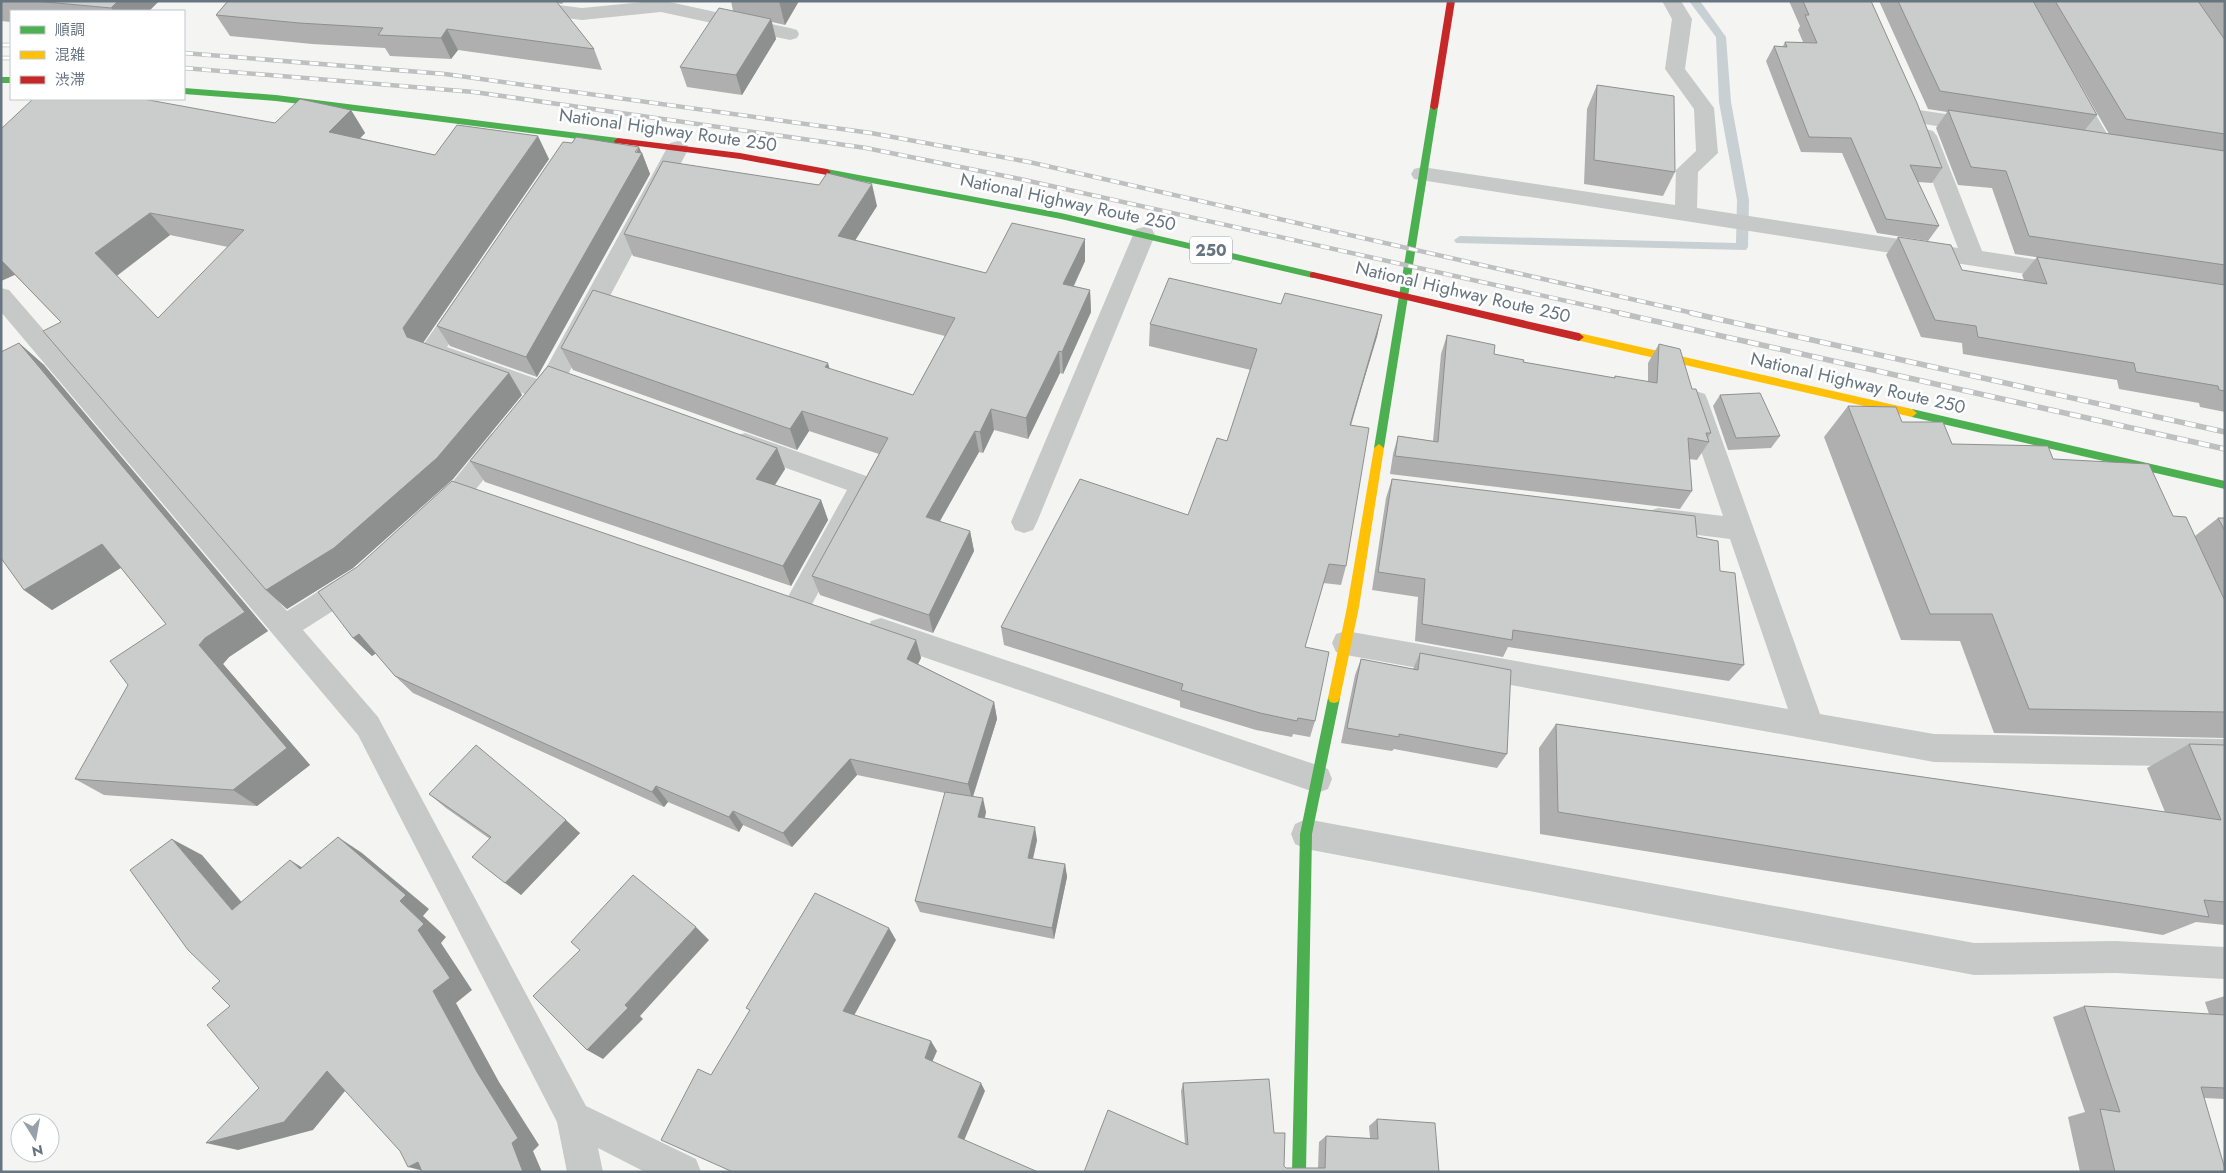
<svg xmlns="http://www.w3.org/2000/svg" width="2226" height="1173" font-family="Jost,'Noto Sans JP',sans-serif">
	<style>
		.lines { fill: none; stroke-linecap: round; stroke-linejoin: round }
		.stream { fill: #c9d0d3; fill-rule: evenodd }
		.lane { fill: #c7c9c9; fill-rule: evenodd }
		.street { fill: #c7c9c9; fill-rule: evenodd }
		.fast { fill: #4caf50; fill-rule: evenodd }
		.slow { fill: #ffc107; fill-rule: evenodd }
		.jam { fill: #c62828; fill-rule: evenodd }
		.rail-far1-casing { stroke: #bebfc0; stroke-width: 4.5 }
		.rail-casing { stroke: #bebfc0; stroke-width: 5.5 }
		.rail-far1 { stroke: #fff; stroke-width: 3; stroke-dasharray: 9; stroke-linecap: butt }
		.rail { stroke: #fff; stroke-width: 4; stroke-dasharray: 11; stroke-linecap: butt }
		.wall { fill: #afafaf; fill-rule: evenodd }
		.shaded-wall { fill: #8e8f8f }
		.building { fill: #cbcccc; stroke: #8e8f8f; fill-rule: evenodd }
		.labels { text-anchor: middle; stroke-width: 5; stroke-linejoin: round; paint-order: stroke }
		.shield { fill: #fff; stroke: #959ea7; stroke-width: 1 }
		.shield-label { font-size: 16px; font-weight: bold; fill: #677581 }
		.street-label { font-size: 18px; fill: #677581; stroke: #fff }
	</style>
	<rect width="100%" height="100%" fill="#f4f4f3"/>
	<g class="lines">
		<!-- stream -->
		<polygon class="stream" points="1689,1 1700,1 1726,37 1731,102 1749,200 1748,247 1746,250 1456,243 1454,240 1460,236 1736,243 1737,200 1719,102 1716,37"/>
		<!-- lane -->
		<polygon class="lane" points="653,1 665,1 790,28 797,30 799,34 797,38 790,40 661,12 582,20 575,18 573,14 575,10 582,8"/>
		<!-- street -->
		<g class="street">
			<polygon points="470,1 527,1 582,8 589,10 592,14 589,18 582,20 479,7 472,5"/>
			<polygon points="1662,1 1681,1 1692,19 1685,69 1714,108 1718,153 1698,172 1697,208 1958,248 1915,136 1919,131 1926,129 1933,131 1937,136 1982,251 2065,264 2073,266 2077,272 2073,278 2065,280 1414,179 1411,174 1414,169 1422,167 1675,205 1676,170 1696,151 1694,109 1665,69 1672,19"/>
			<polygon points="2071,83 2078,84 2081,89 2113,144 2110,149 2102,151 2094,149 2091,144 2061,89 2064,84"/>
			<polygon points="1919,110 1979,119 1986,121 1990,126 1986,131 1979,133 1912,122 1909,117 1912,112"/>
			<path d="M678,141L686,143L689,148L564,382C553,394 545,411 526,405L523,398L525,394L423,357L420,351L423,345L456,298L464,295L472,298L476,304L447,347L537,379L546,368L667,148L670,143Z"/>
			<polygon points="1144,227 1152,229 1155,235 1037,522 1033,530 1024,533 1015,530 1011,522 1133,235 1136,229"/>
			<polygon points="1,288 9,290 287,611 346,574 356,570 366,574 370,582 366,590 303,630 378,717 586,1106 696,1159 701,1172 645,1172 598,1148 603,1172 567,1172 557,1122 358,735 1,312"/>
			<polygon points="1696,391 1705,394 1708,401 1820,714 1934,734 2225,739 2225,767 1934,762 1346,655 1336,652 1332,643 1336,634 1346,631 1788,709 1730,539 1658,530 1649,527 1645,519 1649,511 1658,508 1723,516 1684,401 1687,394"/>
			<polygon points="500,431 509,434 513,441 509,448 472,494 463,498 454,494 450,487 454,480 491,434"/>
			<polygon points="745,433 872,478 876,485 809,610 799,614 789,610 785,602 847,490 736,450 732,443 736,436"/>
			<polygon points="881,618 1317,765 1328,769 1332,779 1328,789 1317,793 871,639 867,630 871,621"/>
			<polygon points="1306,819 1974,943 2116,941 2225,947 2225,979 2116,973 1974,975 1306,849 1295,844 1291,834 1295,824"/>
		</g>
		<!-- fast -->
		<g class="fast">
			<rect x="1" y="77" width="10" height="6"/>
			<polygon points="184,88 276,95 618,138 622,141 618,144 276,101 184,94"/>
			<polygon points="1434,104 1438,107 1384,448 1379,452 1374,448 1430,107"/>
			<polygon points="827,169 1061,213 1313,272 1318,275 1313,278 1061,219 824,174 823,172"/>
			<polygon points="1912,409 2225,481 2225,489 1912,417 1907,413"/>
			<polygon points="1334,693 1338,694 1340,698 1312,834 1306,1172 1292,1172 1300,834 1328,698 1330,694"/>
		</g>
		<!-- slow -->
		<g class="slow">
			<polygon points="1579,333 1912,409 1917,413 1912,417 1576,340 1574,337"/>
			<polygon points="1379,444 1384,448 1359,607 1340,698 1338,702 1334,703 1330,702 1328,698 1347,607 1374,448"/>
		</g>
		<!-- jam -->
		<g class="jam">
			<polygon points="1447,1 1455,1 1438,107 1434,110 1430,107"/>
			<polygon points="618,138 740,153 827,169 831,172 827,175 740,159 615,143 614,141"/>
			<polygon points="1313,272 1579,333 1584,337 1579,341 1310,277 1310,273"/>
		</g>
		<!-- rail-far1 casing -->
		<g class="rail-far1-casing">
			<g id="rail-far1">
				<polyline points="1,45 11,45"/>
				<polyline points="184,53 445,74 871,133 1029,162 1697,314"/>
				<polyline points="1,58 11,58"/>
				<polyline points="184,68 474,92 866,148 1020,179 1625,314"/>
			</g>
		</g>
		<!-- rail casing -->
		<g class="rail-casing">
			<g id="rail">
				<polyline points="1619,313 2225,449"/>
				<polyline points="1691,313 2225,432"/>
			</g>
		</g>
		<!-- rail-far1 -->
		<use href="#rail-far1" class="rail-far1"/>
		<!-- rail -->
		<use href="#rail" class="rail"/>
	</g>
	<!-- wall -->
	<g class="wall">
		<polygon points="1,1 159,1 149,11 11,11 11,22 1,21"/>
		<polygon points="228,1 564,1 562,4 557,3 594,49 602,70 458,50 451,59 390,56 385,48 312,44 230,36 216,15"/>
		<polygon points="731,1 799,1 785,25 772,22 776,39 742,95 687,87 680,67 733,11"/>
		<polygon points="1789,1 1871,1 1942,168 1932,183 1918,182 1939,226 1928,241 1877,233 1842,153 1801,152 1766,61 1774,46 1783,46 1785,42 1803,42 1798,30 1800,26"/>
		<path d="M1879,1H2225V412L2200,407L2199,403L2119,389L2117,380L1963,354L1962,343L1921,337L1886,255L1898,237L1962,270L2024,280L2022,275L2037,257L2121,270L2015,254L1992,188L1958,185L1936,128L1947,112L1928,109ZM2055,40L2109,134L2084,131L2097,115Z"/>
		<polygon points="1597,85 1675,172 1663,196 1584,184 1587,109"/>
		<path d="M351,110L365,133L360,138L435,155L549,159L423,343L509,373L522,395L453,479L353,568L287,609L266,590L61,322L15,275L1,281L275,123ZM170,235L228,247L158,318L117,276Z"/>
		<polygon points="641,153 642,153 650,174 537,377 450,346 437,326"/>
		<polygon points="877,206 855,240 986,273 1085,261 1074,286 1090,290 1091,312 1063,374 1060,373 1028,439 994,430 983,453 979,452 939,521 970,531 974,551 933,633 820,595 812,576 879,454 809,431 797,450 573,370 561,348 830,369 913,395 945,336 633,256 624,234"/>
		<polygon points="1281,304 1382,315 1351,426 1346,566 1341,585 1323,583 1305,647 1315,721 1310,737 1293,734 1292,737 1256,730 1180,707 1180,701 1004,645 1001,627 1188,515 1227,441 1251,370 1149,346 1150,324"/>
		<polygon points="1447,335 1494,354 1523,362 1614,378 1615,376 1648,382 1648,363 1659,344 1692,389 1711,433 1708,438 1709,442 1697,460 1689,459 1692,491 1680,509 1390,474 1393,454 1398,436 1433,441 1441,354"/>
		<polygon points="19,343 44,365 268,631 229,657 223,664 310,765 257,806 104,795 75,779 166,624 121,568 52,610 24,590"/>
		<polygon points="1720,395 1780,436 1771,448 1728,450 1713,406"/>
		<polygon points="1848,406 1902,422 1952,444 2053,459 2173,516 2195,536 2218,518 2225,518 2225,738 1994,733 1960,641 1901,640 1824,437"/>
		<polygon points="777,448 785,469 775,485 821,500 828,520 791,586 485,482 470,461"/>
		<polygon points="1392,479 1697,537 1720,571 1744,665 1729,681 1508,647 1503,657 1415,641 1418,597 1372,590 1386,498"/>
		<polygon points="353,638 916,640 921,658 918,664 994,702 997,719 973,797 986,812 985,818 1037,840 1033,859 1065,864 1067,877 1054,939 920,912 915,901 945,793 857,775 792,847 743,825 739,832 668,802 664,807 413,693 395,676 376,653 372,656"/>
		<polygon points="1420,653 1507,754 1497,768 1394,749 1392,751 1341,743 1355,675 1361,659 1413,669"/>
		<polygon points="1556,724 2165,812 2147,768 2189,744 2225,745 2225,925 2196,922 2163,935 1540,834 1539,748"/>
		<polygon points="429,794 580,833 521,895 490,839 446,808"/>
		<polygon points="2225,996 2225,1099 2204,1098 2225,1172 2080,1172 2068,1117 2085,1112 2053,1017 2084,1006 2209,1014 2205,1002"/>
		<polygon points="1183,1083 1274,1133 1284,1166 1286,1168 1318,1168 1319,1142 1326,1136 1370,1138 1369,1126 1377,1119 1439,1172 1084,1172 1185,1144 1181,1091"/>
	</g>
	<!-- shaded-wall -->
	<g class="shaded-wall">
		<polygon points="118,1 159,1 149,11 114,11 111,8"/>
		<polygon points="779,1 799,1 785,25"/>
		<polygon points="771,19 776,39 742,95 736,75"/>
		<polygon points="447,29 458,50 451,59 441,38"/>
		<polygon points="351,110 365,133 344,155 329,132"/>
		<polygon points="538,136 549,159 418,350 407,337 403,328"/>
		<polygon points="639,147 642,154 642,153 650,174 537,377 526,357"/>
		<polygon points="872,184 877,206 844,258 838,236"/>
		<polygon points="150,213 170,235 116,276 95,253"/>
		<polygon points="1085,239 1085,261 1064,306 1063,284"/>
		<polygon points="1,260 16,274 1,281"/>
		<polygon points="1090,290 1091,312 1063,374 1062,352"/>
		<polygon points="1382,315 1377,337 1344,446 1350,425"/>
		<polygon points="19,343 44,365 268,631 229,657 223,664 310,765 257,806 233,790 199,645"/>
		<polygon points="1059,351 1060,373 1028,439 1026,418"/>
		<polygon points="828,363 834,384 825,367"/>
		<polygon points="509,373 522,395 453,479 353,568 287,609 266,590"/>
		<polygon points="991,409 994,430 983,453 980,432"/>
		<polygon points="802,411 809,431 797,450 790,429"/>
		<polygon points="975,431 979,452 931,537 926,517"/>
		<polygon points="777,448 785,469 765,500 756,479"/>
		<polygon points="821,500 828,520 791,586 783,566"/>
		<polygon points="970,531 974,551 933,633 929,615"/>
		<polygon points="102,544 127,564 52,610 24,590"/>
		<polygon points="359,634 378,652 372,656 353,638"/>
		<polygon points="916,640 921,658 912,676 907,659"/>
		<polygon points="994,702 997,719 972,799 968,784"/>
		<polygon points="850,759 857,775 792,847 783,833"/>
		<polygon points="656,786 668,802 664,807 652,792"/>
		<polygon points="983,798 986,812 981,831 978,817"/>
		<polygon points="733,811 743,825 739,832 729,817"/>
		<polygon points="566,820 580,833 521,895 505,883"/>
		<polygon points="1035,827 1037,840 1030,871 1028,858"/>
		<polygon points="338,837 362,853 429,909 423,916 446,937 441,943 472,990 456,1003 499,1082 539,1145 533,1151 542,1172 523,1172 477,1072 433,991 400,901"/>
		<polygon points="172,839 202,855 260,924 232,910"/>
		<polygon points="290,860 316,876 300,869"/>
		<polygon points="1065,864 1067,877 1054,939 1052,928"/>
		<polygon points="696,927 709,940 640,1016 643,1019 603,1059 587,1050 625,1005"/>
		<polygon points="889,928 896,940 851,1021 843,1011"/>
		<polygon points="931,1041 937,1051 930,1067 925,1058"/>
		<polygon points="327,1071 354,1080 313,1130 238,1150 206,1143"/>
		<polygon points="981,1083 985,1091 963,1143 958,1137"/>
		<polygon points="418,1162 428,1172 408,1167"/>
	</g>
	<!-- building -->
	<g class="building">
		<polygon points="35,1 118,1 111,8"/>
		<polygon points="228,1 556,1 594,49 447,29 441,38 378,35 383,28 299,23 216,15"/>
		<polygon points="1803,1 1871,1 1917,103 1942,168 1910,165 1939,226 1886,219 1851,138 1809,137 1774,46 1787,47 1785,42 1817,43 1805,15 1809,15"/>
		<polygon points="1898,1 2033,1 2097,115 1940,91"/>
		<polygon points="2055,1 2198,1 2225,40 2225,134 2126,119"/>
		<polygon points="719,8 771,19 736,75 680,67"/>
		<polygon points="1597,85 1674,96 1675,172 1594,160"/>
		<path d="M33,99H143L275,123L300,99L351,110L329,132L435,155L457,125L538,136L403,328L407,337L509,373L437,458L334,548L266,590L43,331L61,322L1,260V129ZM150,213L244,230L158,318L95,253Z"/>
		<polygon points="1948,110 2225,151 2225,265 2029,236 2006,171 1971,167"/>
		<polygon points="576,137 639,147 635,152 642,153 526,357 437,326 563,142 572,143"/>
		<polygon points="663,161 819,185 827,173 872,184 838,236 986,273 1012,223 1085,239 1063,284 1090,290 1062,352 1059,351 1026,418 991,409 980,432 975,431 926,517 970,531 929,615 812,576 888,438 802,411 790,429 561,348 593,290 828,363 825,367 913,395 955,318 624,234"/>
		<polygon points="1898,237 1951,245 1962,270 2047,284 2037,257 2225,285 2225,391 2219,390 2218,386 2136,372 2134,363 1978,337 1976,326 1935,320"/>
		<polygon points="1169,278 1281,304 1285,293 1382,315 1350,425 1369,428 1346,566 1329,564 1305,647 1329,652 1315,721 1298,718 1297,721 1260,713 1181,690 1183,684 1001,627 1080,479 1188,515 1217,438 1227,441 1257,349 1150,324"/>
		<polygon points="1447,335 1495,345 1494,354 1524,360 1523,362 1615,378 1615,376 1657,383 1659,344 1680,349 1692,389 1696,389 1711,433 1706,433 1709,442 1688,438 1692,491 1395,456 1398,436 1438,442"/>
		<polygon points="19,343 245,612 205,638 199,645 287,748 233,790 75,779 128,685 110,661 166,624 102,544 24,590 1,558 1,352"/>
		<polygon points="548,366 777,448 756,479 821,500 783,566 470,461"/>
		<polygon points="1760,393 1780,436 1736,438 1720,395"/>
		<polygon points="1848,406 1896,407 1902,422 1943,422 1952,444 2048,446 2053,459 2149,464 2173,516 2186,517 2225,601 2225,712 2029,709 1992,614 1930,614"/>
		<polygon points="1392,479 1695,516 1697,537 1718,541 1720,571 1735,573 1744,665 1513,630 1512,640 1422,624 1425,579 1378,572"/>
		<polygon points="452,481 916,640 907,659 994,702 968,784 850,759 783,833 733,811 729,817 656,786 652,792 395,676 359,634 353,638 318,592 357,567"/>
		<polygon points="2218,518 2225,518 2225,531"/>
		<polygon points="1420,653 1511,670 1507,754 1399,734 1399,737 1347,728 1361,659 1418,670"/>
		<polygon points="1556,724 2221,820 2189,744 2225,745 2225,902 2204,900 2209,917 1558,812"/>
		<polygon points="476,745 566,820 505,883 472,857 491,837 429,794"/>
		<polygon points="945,792 983,798 978,817 1035,827 1028,858 1065,864 1052,928 915,901"/>
		<polygon points="338,837 406,895 400,901 424,924 418,930 450,978 433,991 477,1072 518,1138 512,1143 523,1172 422,1172 418,1162 408,1167 400,1151 327,1071 284,1122 206,1143 259,1088 207,1025 230,1006 212,988 220,981 188,950 130,870 172,839 232,910 290,860 300,869"/>
		<polygon points="633,875 696,927 625,1005 628,1008 587,1050 533,996 580,950 571,942"/>
		<polygon points="815,893 889,928 843,1011 931,1041 925,1058 981,1083 958,1137 1038,1172 733,1172 661,1140 698,1069 711,1075 750,1010 746,1008"/>
		<polygon points="2084,1006 2225,1015 2225,1088 2201,1087 2225,1169 2225,1172 2115,1172 2100,1109 2120,1112"/>
		<polygon points="1269,1079 1274,1133 1285,1133 1284,1166 1286,1168 1325,1168 1326,1136 1378,1139 1377,1119 1435,1123 1439,1172 1084,1172 1108,1110 1188,1145 1183,1083"/>
	</g>
	<g class="labels">
		<!-- shield labels -->
		<rect class="shield" x="1190" y="236.5" width="42" height="27" rx="4"/>
		<g class="shield-label">
			<text x="1211" y="256">250</text>
		</g>
		<!-- street labels -->
		<g class="street-label">
			<text transform="translate(668 130) rotate(8)" y="6">National Highway Route 250</text>
			<text transform="translate(1068 202) rotate(12)" y="6">National Highway Route 250</text>
			<text transform="translate(1463 292) rotate(13)" y="6">National Highway Route 250</text>
			<text transform="translate(1858 383) rotate(13)" y="6">National Highway Route 250</text>
		</g>
	</g>
	<!-- border -->
	<rect width="2226" height="1173" fill="none" stroke="#677581" stroke-width="5"/>
	<!-- legend -->
	<rect x="10" y="10" width="175" height="90" fill="#ffffff" stroke="#c2c8cd"/>
	<rect x="20" y="26" width="25" height="8" fill="#4caf50" stroke="#c2c8cd"/>
	<text x="55" y="35" font-size="15" fill="#677581">順調</text>
	<rect x="20" y="51" width="25" height="8" fill="#ffc107" stroke="#c2c8cd"/>
	<text x="55" y="60" font-size="15" fill="#677581">混雑</text>
	<rect x="20" y="76" width="25" height="8" fill="#c62828" stroke="#c2c8cd"/>
	<text x="55" y="85" font-size="15" fill="#677581">渋滞</text>
	<!-- north arrow -->
	<g transform="translate(35 1138) rotate(169)"><circle r="24" fill="#ffffff" stroke="#c2c8cd"/>
	<path d="M0-4L9 19L0 12L-9 19Z" fill="#98a1a9"/>
	<text y="-8" font-size="14" font-weight="bold" text-anchor="middle" fill="#677581">N</text>
	</g>
</svg>
